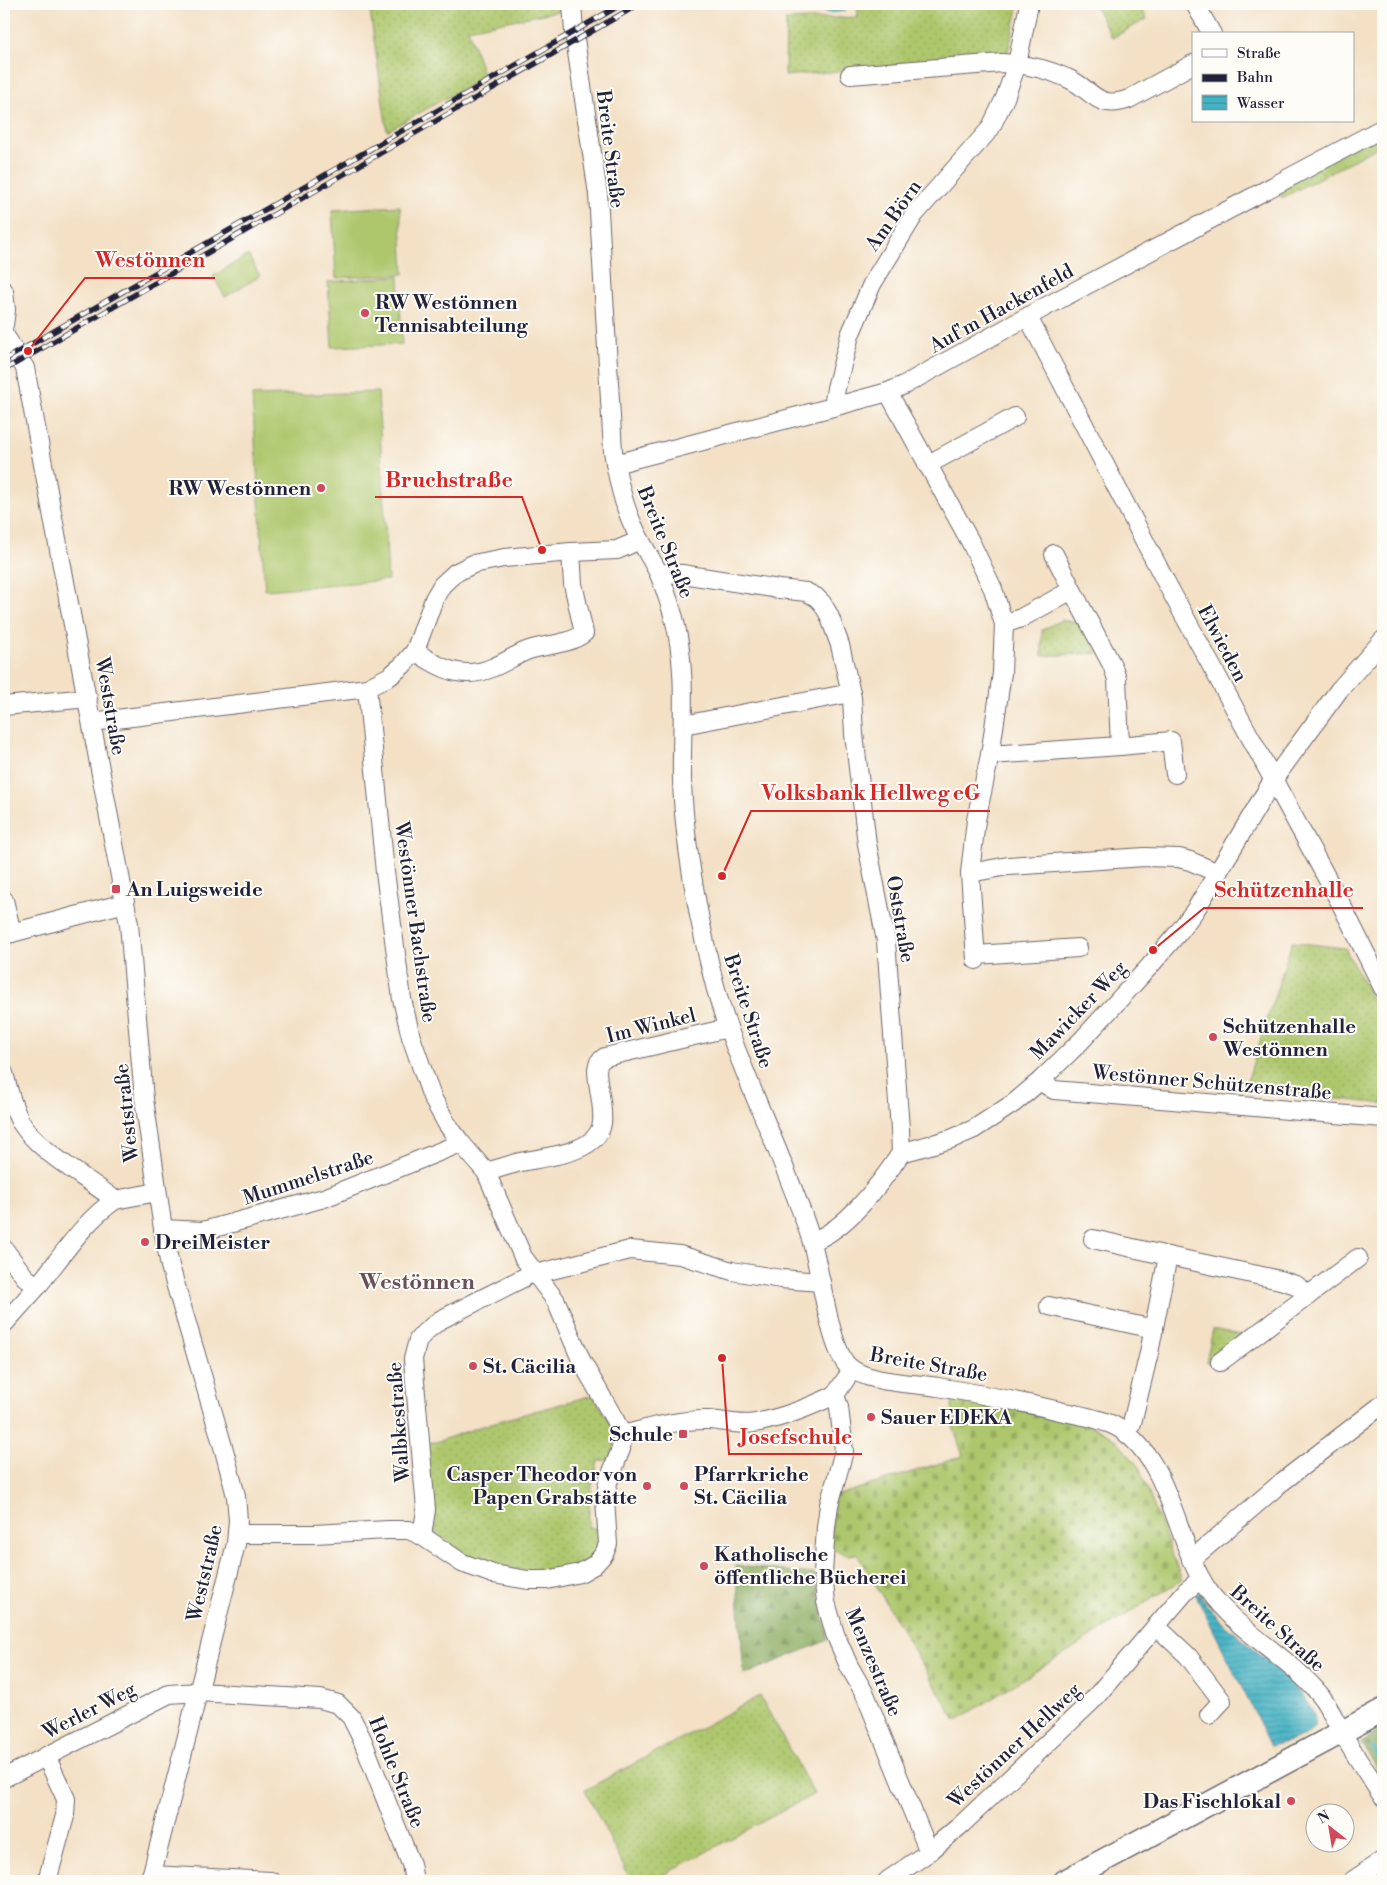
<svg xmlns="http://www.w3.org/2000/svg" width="1387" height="1885" font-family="'Libre Bodoni',serif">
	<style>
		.grass { fill: url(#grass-dots); stroke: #687454 }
		.forest { fill: url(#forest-firs); stroke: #56674e }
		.cemetery { fill: url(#cemetery-stones); stroke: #687454 }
		.garden { fill: #aec76d; stroke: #687454 }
		.water { fill: url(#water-rules); stroke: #346a80 }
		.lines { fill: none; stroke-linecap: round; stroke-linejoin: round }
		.stream { stroke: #46b3c4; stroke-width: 4 }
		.minor-casing { stroke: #6b646b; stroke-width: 20 }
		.major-casing { stroke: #6b646b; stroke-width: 25 }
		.minor { stroke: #fff; stroke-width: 18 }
		.major { stroke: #fff; stroke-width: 22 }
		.rail-casing { stroke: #22223b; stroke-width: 5.5 }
		.rail { stroke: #fdfcf7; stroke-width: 4; stroke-dasharray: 11; stroke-linecap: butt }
		.poi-dot { fill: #d1495b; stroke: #fdfcf7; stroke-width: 2 }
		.labels { text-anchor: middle; stroke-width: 4; stroke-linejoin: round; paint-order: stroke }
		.street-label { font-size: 20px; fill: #22223b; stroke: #fdfcf7 }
		.poi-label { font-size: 20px; font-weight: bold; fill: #22223b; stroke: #fdfcf7; text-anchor: start }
		.quarter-label { font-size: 22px; font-weight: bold; fill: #6a505b; stroke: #fdfcf7 }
		.leader { fill: none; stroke: #d62828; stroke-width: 2 }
		.callout-dot { fill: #d62828; stroke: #fdfcf7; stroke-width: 2 }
		.callout-label { font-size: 21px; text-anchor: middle; font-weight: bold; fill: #d62828; stroke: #fdfcf7; stroke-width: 4; stroke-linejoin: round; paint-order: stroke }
	</style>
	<defs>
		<pattern id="grass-dots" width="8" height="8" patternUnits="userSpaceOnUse" patternTransform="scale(1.25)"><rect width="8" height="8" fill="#aec76d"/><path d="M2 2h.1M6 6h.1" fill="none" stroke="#95ab5f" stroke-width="1.8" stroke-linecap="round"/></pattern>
		<pattern id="forest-firs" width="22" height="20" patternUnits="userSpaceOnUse" patternTransform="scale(1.25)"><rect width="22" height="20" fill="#8aac60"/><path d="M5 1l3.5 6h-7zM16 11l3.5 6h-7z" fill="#708c50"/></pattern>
		<pattern id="cemetery-stones" width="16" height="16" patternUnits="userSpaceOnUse" patternTransform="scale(1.25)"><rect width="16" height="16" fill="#aec76d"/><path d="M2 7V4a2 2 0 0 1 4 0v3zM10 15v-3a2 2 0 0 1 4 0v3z" fill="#95ab5f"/></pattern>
		<pattern id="water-rules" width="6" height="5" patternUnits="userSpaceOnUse" patternTransform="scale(1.25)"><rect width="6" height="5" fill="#46b3c4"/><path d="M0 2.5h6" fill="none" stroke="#3a91a0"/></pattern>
	</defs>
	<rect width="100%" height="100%" fill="#fdfcf7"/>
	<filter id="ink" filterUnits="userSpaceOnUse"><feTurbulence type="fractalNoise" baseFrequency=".02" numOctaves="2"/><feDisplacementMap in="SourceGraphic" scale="10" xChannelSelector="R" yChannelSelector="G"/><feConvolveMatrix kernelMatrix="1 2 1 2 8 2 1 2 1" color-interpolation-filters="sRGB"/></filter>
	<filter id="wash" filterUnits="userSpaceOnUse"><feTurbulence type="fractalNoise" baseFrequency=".0096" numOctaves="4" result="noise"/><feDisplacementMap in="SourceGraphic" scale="20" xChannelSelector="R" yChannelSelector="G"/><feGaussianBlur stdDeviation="1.12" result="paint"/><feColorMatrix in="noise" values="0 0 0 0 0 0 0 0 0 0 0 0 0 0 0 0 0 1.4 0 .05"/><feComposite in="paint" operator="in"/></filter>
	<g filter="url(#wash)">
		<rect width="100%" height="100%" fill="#f3e0c5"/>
		<!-- grass -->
		<g class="grass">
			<polygon points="369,4 567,4 568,9 468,29 484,77 387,131"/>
			<polygon points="857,4 1019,4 1007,56 785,76 786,20 858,17"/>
			<polygon points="1094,4 1139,4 1147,19 1112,38"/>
			<polygon points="1383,132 1383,144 1282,198 1276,187"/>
			<polygon points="1080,618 1098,653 1042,656 1042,630 1061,620 1073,622"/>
			<polygon points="1292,942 1345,948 1383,1021 1383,1104 1245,1088"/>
			<polygon points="1213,1329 1241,1335 1240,1340 1210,1363 1206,1362"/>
			<path d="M593,1395L618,1436L610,1461L602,1460L598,1462C591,1486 588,1502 589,1527L603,1530L598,1554L569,1571L545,1574L515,1569L468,1557L433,1531L424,1443L436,1442L488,1424Z"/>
			<polygon points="760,1696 814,1794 652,1881 631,1881 585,1790"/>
		</g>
		<!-- forest -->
		<g class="forest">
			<polygon points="736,1566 815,1574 828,1640 744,1675"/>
			<polygon points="1383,1729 1383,1780 1361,1742"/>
		</g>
		<!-- cemetery -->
		<polygon class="cemetery" points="952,1397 1085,1422 1115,1439 1139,1467 1182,1580 956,1721 857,1554 847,1555 830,1548 835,1496 963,1456 953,1426"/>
		<!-- garden -->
		<g class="garden">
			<polygon points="400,206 404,274 336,278 332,210"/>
			<polygon points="248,255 260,276 225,297 213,276"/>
			<polygon points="399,276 402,344 332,347 328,282"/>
			<polygon points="378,392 388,580 265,590 252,396"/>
		</g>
		<!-- water -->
		<g class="water">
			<polygon points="824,4 845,4 846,11 828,13 824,10"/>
			<path d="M1198,1592C1206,1605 1217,1617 1228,1627C1242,1640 1330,1707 1313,1728C1304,1740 1284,1742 1271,1746L1195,1593Z"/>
		</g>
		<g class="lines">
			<!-- stream -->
			<g class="stream">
				<polyline points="995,7 997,4"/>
				<polyline points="1372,1747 1383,1763"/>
			</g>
		</g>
	</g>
	<g filter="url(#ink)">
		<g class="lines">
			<!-- minor casing -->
			<g class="minor-casing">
				<g id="minor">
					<path d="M572,4L574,32L598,194L613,451C617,476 622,502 633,525C640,541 649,555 657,570C664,584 669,602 674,618C688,673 681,724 682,779C683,822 691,873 699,915C707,953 715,993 729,1030C754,1100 787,1166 810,1236C820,1265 829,1348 848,1366C866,1383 913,1383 938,1387C980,1394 1022,1402 1064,1412C1080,1415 1097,1418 1113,1425C1166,1451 1174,1529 1200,1577C1226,1627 1286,1652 1321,1696C1329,1707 1335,1720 1342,1733C1355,1755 1369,1776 1383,1797"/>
					<polyline points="1195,4 1212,34"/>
					<path d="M850,75L1002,63C1024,64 1047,69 1067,78C1093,89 1096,111 1129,99L1193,64"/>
					<polyline points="4,291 6,310 4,325"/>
					<polyline points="1028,317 1168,586 1341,904 1383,988"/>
					<polyline points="4,334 25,368 129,924 144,1099 163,1229 170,1266 224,1450 236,1496 238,1520 236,1544 150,1881"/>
					<polyline points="888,392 971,543 993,589 1004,624 1002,673 990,755 976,820 970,873 976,960"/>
					<polyline points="833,407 836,388 850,335 872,284 914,215 990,129 1005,98 1017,64 1029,4"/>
					<polyline points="615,464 833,407 888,392 904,385 1045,307 1383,128"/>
					<polyline points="927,465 1015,417"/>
					<polyline points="1054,554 1072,590"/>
					<polyline points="659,573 682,574 779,589 806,592 816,597 822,603 829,615 840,645 852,698 854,734 867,844 886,941 900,1129 901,1153"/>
					<polyline points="1004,624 1021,618 1072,590 1112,665 1117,679 1120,746 1171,741 1175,774"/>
					<path d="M415,651C440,669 464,681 494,667C506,662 517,654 529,650C547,644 569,645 584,633L573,584L571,552"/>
					<polyline points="4,706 88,698"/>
					<polyline points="92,722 367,688 390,676 403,665 415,651 434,599 442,585 455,573 473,564 504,558 571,552 617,550 640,540"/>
					<polyline points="683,725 851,693"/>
					<polyline points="990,755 1120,746"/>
					<polyline points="970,873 1008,866 1145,857 1179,858 1190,861 1218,873"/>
					<polyline points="4,900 12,933"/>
					<polyline points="4,935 125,903"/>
					<polyline points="976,955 1078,948"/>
					<path d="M4,1073C8,1089 12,1106 20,1121C38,1152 86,1177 115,1200L157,1192"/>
					<polyline points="1040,1081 1054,1090 1383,1118"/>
					<path d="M486,1172C497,1169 509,1165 520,1162C543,1157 598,1154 602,1123C604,1105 597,1087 597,1069L599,1062L605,1057L728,1028"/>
					<polyline points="163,1229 203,1231 324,1198 461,1143"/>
					<polyline points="1093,1239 1168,1256"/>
					<path d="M812,1241C845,1231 882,1182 901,1153L951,1139L974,1129L1014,1103L1040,1081L1081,1041L1149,967L1178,933L1196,909L1273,780L1339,690L1383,640"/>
					<path d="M4,1249L25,1277L37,1287C62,1256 83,1222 115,1200"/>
					<polyline points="536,1274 630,1250 680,1255 732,1271 781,1279 821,1282"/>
					<polyline points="1049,1306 1154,1329"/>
					<polyline points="4,1324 37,1287"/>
					<polyline points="1220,1362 1358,1258"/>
					<polyline points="835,1395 839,1407 844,1451 829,1505 826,1527 823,1574 826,1602 835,1634 849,1666 865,1694 929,1852"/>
					<polyline points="835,1395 852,1370"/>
					<polyline points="1126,1433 1132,1423 1149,1353 1168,1256 1280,1280 1296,1285 1309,1295"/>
					<path d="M622,1435C650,1428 679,1419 709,1420C725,1421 739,1426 755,1423C782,1418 810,1407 835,1395"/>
					<polyline points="238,1534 314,1534 388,1530 409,1530 422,1536 462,1563 493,1574 528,1580 547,1580 580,1573 594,1565 604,1554 608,1544 605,1500 608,1482 621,1449 622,1435 616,1422 582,1362 556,1301 523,1257 486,1172 461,1143 447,1124 432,1097 411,1037 402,999 385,872 367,688"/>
					<polyline points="422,1536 426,1510 413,1359 418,1340 425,1332 440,1320 525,1277"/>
					<polyline points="1191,1560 1282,1482 1383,1404"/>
					<polyline points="1156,1626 1188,1656 1222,1701 1209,1715"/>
					<polyline points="46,1756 66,1799 65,1816 47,1881"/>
					<polyline points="4,1778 169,1694 198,1692 320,1699 338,1704 351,1717 362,1739 411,1864 414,1881"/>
					<polyline points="151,1875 271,1881"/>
					<polyline points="887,1881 929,1852 962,1824 1093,1700 1186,1591 1201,1579"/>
					<polyline points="1352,1881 1383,1860"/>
				</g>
			</g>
			<!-- major casing -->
			<g class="major-casing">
				<polyline id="major" points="1065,1881 1383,1710"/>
			</g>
			<!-- minor -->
			<use href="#minor" class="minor"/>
			<!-- major -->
			<use href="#major" class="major"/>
			<!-- rail casing -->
			<g class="rail-casing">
				<g id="rail">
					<polyline points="4,360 622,4"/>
					<polyline points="4,370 639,4"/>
				</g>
			</g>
			<!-- rail -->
			<use href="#rail" class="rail"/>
		</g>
	</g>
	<!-- markers -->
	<g class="poi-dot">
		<circle cx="365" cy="313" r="5"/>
		<circle cx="321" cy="488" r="5"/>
		<rect x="111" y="884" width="10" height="10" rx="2.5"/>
		<circle cx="1213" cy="1037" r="5"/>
		<circle cx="145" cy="1242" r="5"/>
		<circle cx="473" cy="1366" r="5"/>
		<circle cx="871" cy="1417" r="5"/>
		<rect x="678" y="1429" width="10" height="10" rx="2.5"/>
		<circle cx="647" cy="1486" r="5"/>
		<circle cx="684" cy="1486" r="5"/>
		<circle cx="704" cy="1566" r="5"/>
		<circle cx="1291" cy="1801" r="5"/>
	</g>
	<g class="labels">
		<!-- street labels -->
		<g class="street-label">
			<text transform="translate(611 149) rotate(83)" y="7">Breite Straße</text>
			<text transform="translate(893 215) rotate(-55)" y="7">Am Börn</text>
			<text transform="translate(1001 308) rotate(-29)" y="7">Auf'm Hackenfeld</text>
			<text transform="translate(666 542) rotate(68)" y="7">Breite Straße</text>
			<text transform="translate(1223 643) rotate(62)" y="7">Elwieden</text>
			<text transform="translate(111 706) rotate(80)" y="7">Weststraße</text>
			<text transform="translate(901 919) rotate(80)" y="7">Oststraße</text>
			<text transform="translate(416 922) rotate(82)" y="7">Westönner Bachstraße</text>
			<text transform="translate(1078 1010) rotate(-46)" y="7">Mawicker Weg</text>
			<text transform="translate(749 1011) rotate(72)" y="7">Breite Straße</text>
			<text transform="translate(651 1025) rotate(-14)" y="7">Im Winkel</text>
			<text transform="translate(1212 1082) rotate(5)" y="7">Westönner Schützenstraße</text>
			<text transform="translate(126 1113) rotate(-96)" y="7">Weststraße</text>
			<text transform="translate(308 1177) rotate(-18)" y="7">Mummelstraße</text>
			<text transform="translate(929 1364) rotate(10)" y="7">Breite Straße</text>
			<text transform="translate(398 1422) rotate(-94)" y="7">Walbkestraße</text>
			<text transform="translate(204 1573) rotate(-77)" y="7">Weststraße</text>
			<text transform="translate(1278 1628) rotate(42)" y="7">Breite Straße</text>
			<text transform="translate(874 1662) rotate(67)" y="7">Menzestraße</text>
			<text transform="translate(89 1710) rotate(-27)" y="7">Werler Weg</text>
			<text transform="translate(1014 1745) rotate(-43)" y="7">Westönner Hellweg</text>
			<text transform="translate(397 1772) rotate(68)" y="7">Hohle Straße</text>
		</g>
		<!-- poi labels -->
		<g class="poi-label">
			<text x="375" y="309">RW Westönnen<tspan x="375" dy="23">Tennisabteilung</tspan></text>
			<text x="311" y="495" text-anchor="end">RW Westönnen</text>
			<text x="126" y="896">An Luigsweide</text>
			<text x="1223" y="1033">Schützenhalle<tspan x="1223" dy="23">Westönnen</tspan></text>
			<text x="155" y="1249">DreiMeister</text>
			<text x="483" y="1373">St. Cäcilia</text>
			<text x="881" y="1424">Sauer EDEKA</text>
			<text x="673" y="1441" text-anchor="end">Schule</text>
			<text x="637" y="1481" text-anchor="end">Casper Theodor von<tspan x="637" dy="23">Papen Grabstätte</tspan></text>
			<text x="694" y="1481">Pfarrkriche<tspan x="694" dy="23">St. Cäcilia</tspan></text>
			<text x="714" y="1561">Katholische<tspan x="714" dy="23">öffentliche Bücherei</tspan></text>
			<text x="1281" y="1808" text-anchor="end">Das Fischlokal</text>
		</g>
		<!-- quarter labels -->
		<g class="quarter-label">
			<text x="417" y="1289">Westönnen</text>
		</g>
	</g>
	<!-- callouts -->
	<path class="leader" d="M28 351L85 278H215M542 550L522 497H375M722 876L751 811H990M1153 950L1204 908H1363M722 1358L729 1454H862"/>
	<g class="callout-dot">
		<circle cx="28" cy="351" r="5"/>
		<circle cx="542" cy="550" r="5"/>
		<circle cx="722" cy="876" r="5"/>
		<circle cx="1153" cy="950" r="5"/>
		<circle cx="722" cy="1358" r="5"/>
	</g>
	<g class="callout-label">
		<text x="150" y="267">Westönnen</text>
		<text x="449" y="487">Bruchstraße</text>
		<text x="871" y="800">Volksbank Hellweg eG</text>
		<text x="1284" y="897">Schützenhalle</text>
		<text x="796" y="1444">Josefschule</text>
	</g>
	<!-- margin -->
	<rect width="1387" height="1885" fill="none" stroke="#fdfcf7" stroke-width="20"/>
	<!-- legend -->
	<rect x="1192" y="32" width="162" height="90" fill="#fdfcf7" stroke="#a5a5ac"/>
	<rect x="1202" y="49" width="25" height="8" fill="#ffffff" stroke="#a5a5ac"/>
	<text x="1237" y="58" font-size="15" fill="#22223b">Straße</text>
	<rect x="1202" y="74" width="25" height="8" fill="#22223b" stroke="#a5a5ac"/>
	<text x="1237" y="82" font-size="15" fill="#22223b">Bahn</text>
	<rect x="1202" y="95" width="25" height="15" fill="url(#water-rules)" stroke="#a5a5ac"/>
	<text x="1237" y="108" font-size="15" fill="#22223b">Wasser</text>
	<!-- north arrow -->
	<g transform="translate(1330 1828) rotate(329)"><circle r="24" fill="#fdfcf7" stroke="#a5a5ac"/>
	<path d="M0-4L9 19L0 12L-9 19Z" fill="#d1495b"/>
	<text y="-8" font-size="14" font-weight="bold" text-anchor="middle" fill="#22223b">N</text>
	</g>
</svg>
